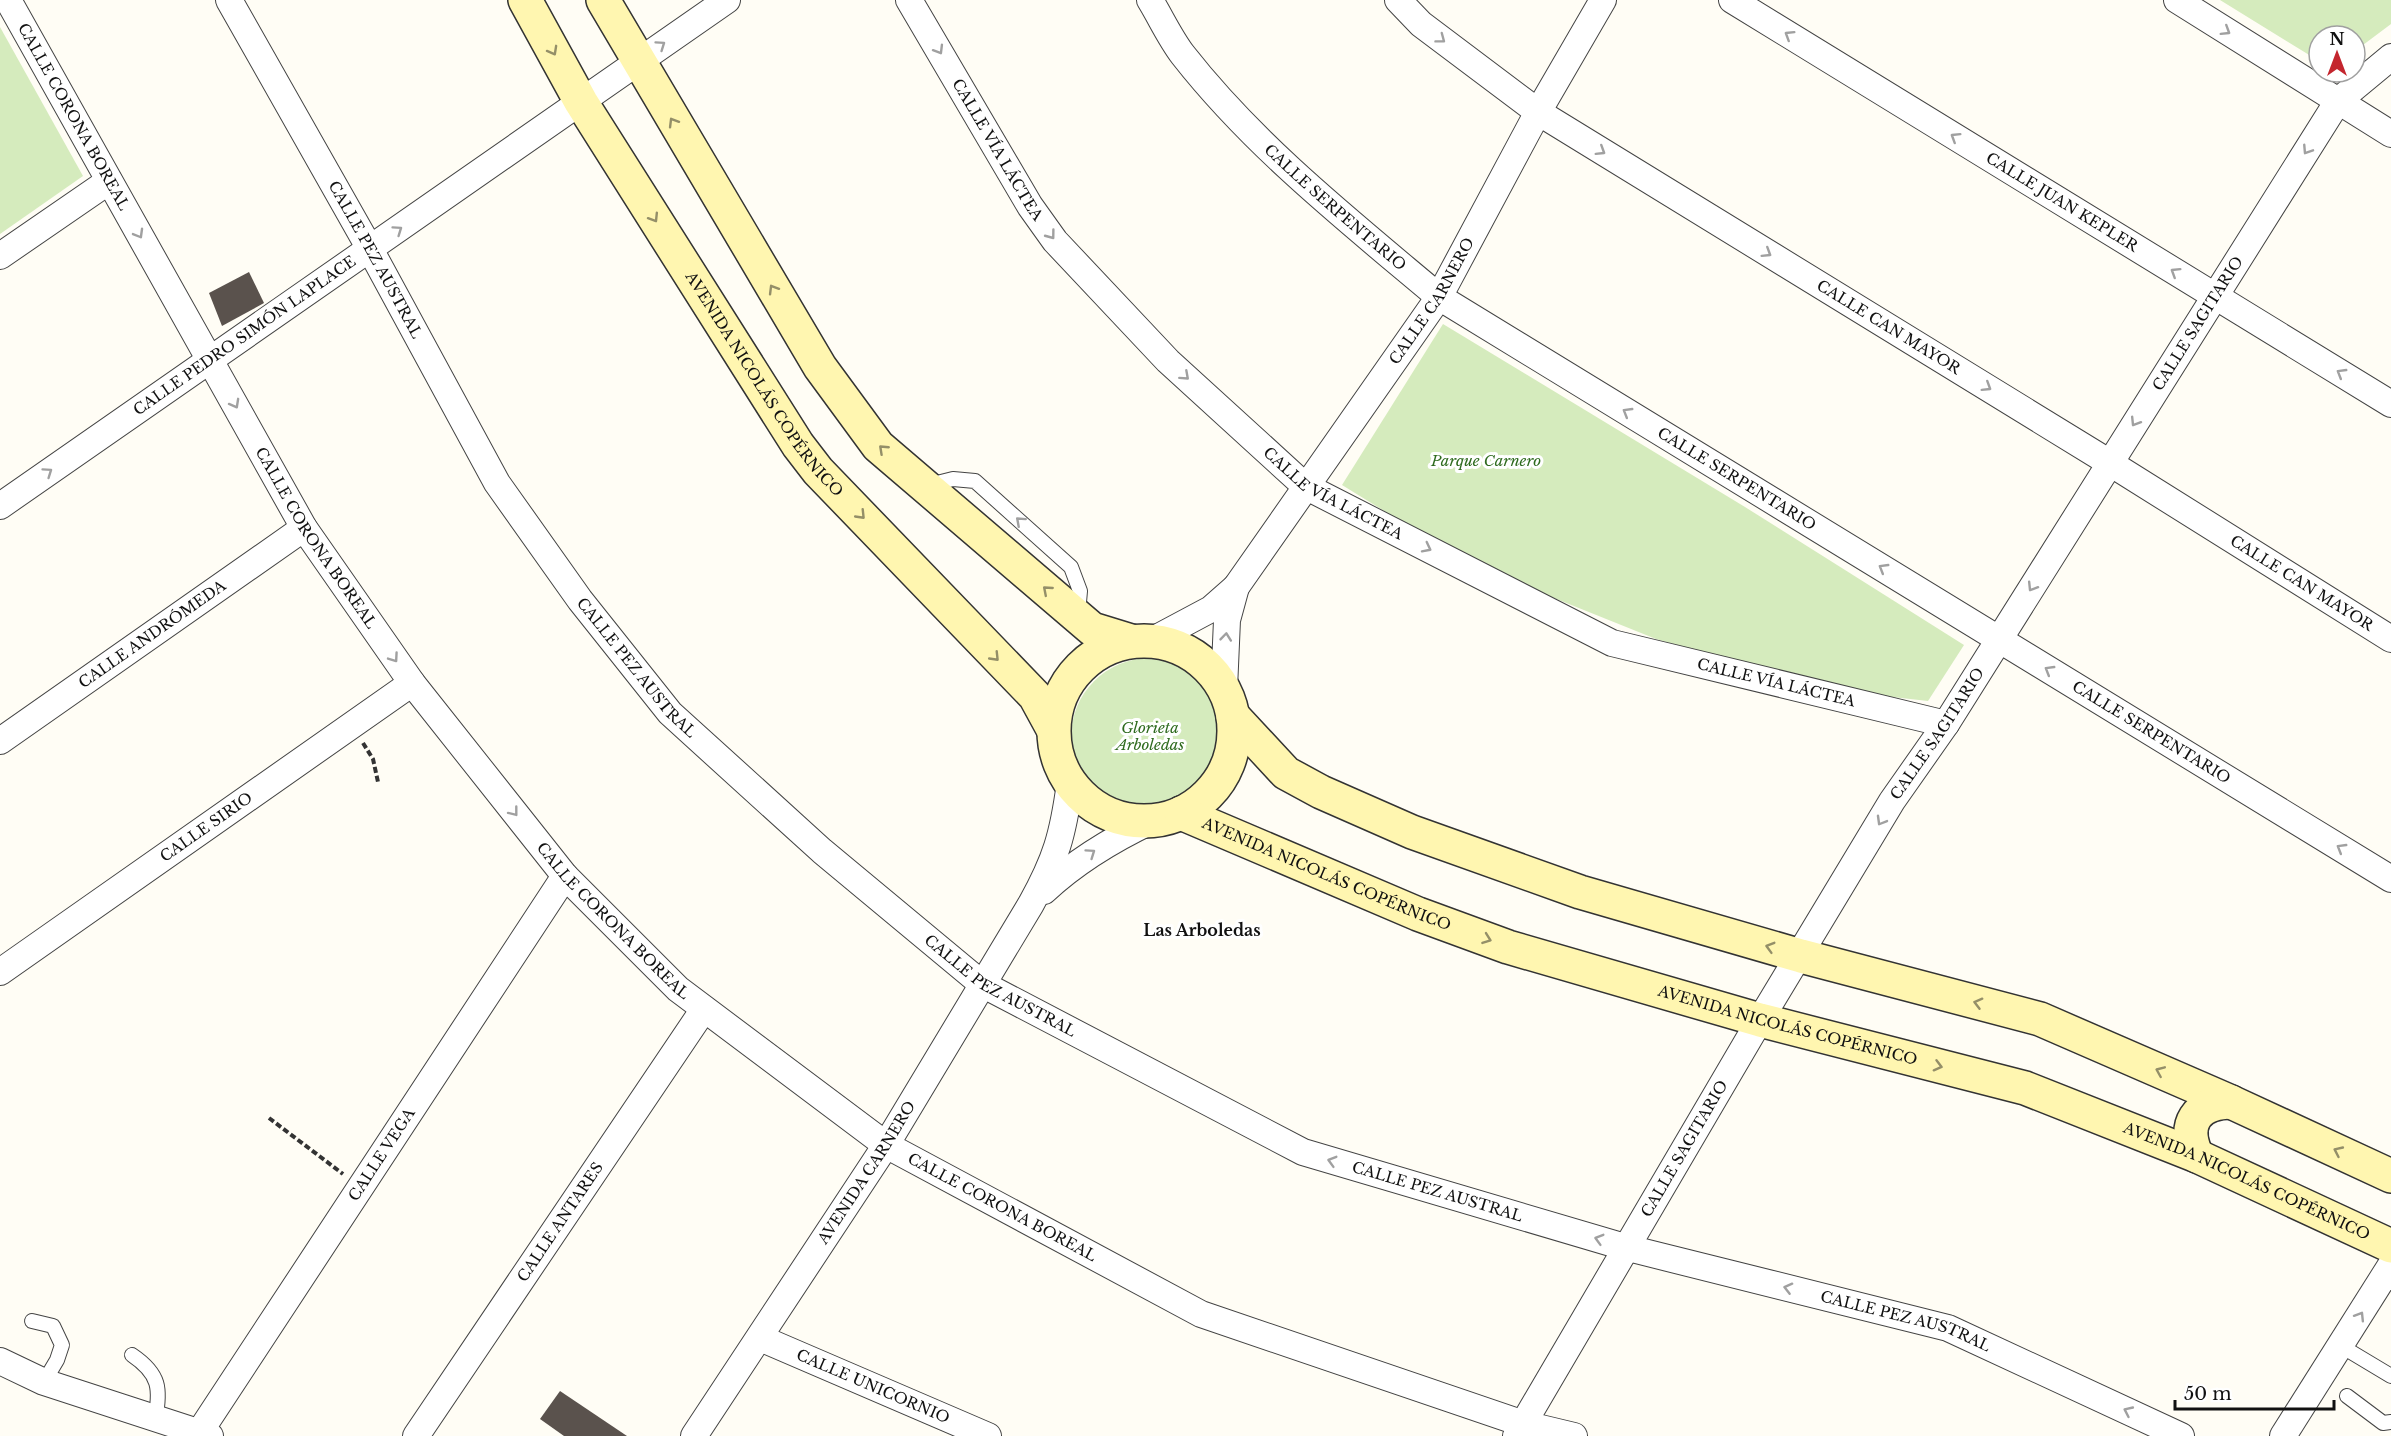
<svg xmlns="http://www.w3.org/2000/svg" width="2391" height="1436" font-family="'Libre Baskerville',serif">
	<style>
		.green { fill: #d5ebbd }
		.building { fill: #5a524d }
		.lines { fill: none; stroke-linecap: round; stroke-linejoin: round }
		.lane-casing { stroke: #444; stroke-width: 16 }
		.street-casing { stroke: #444; stroke-width: 28 }
		.secondary-casing { stroke: #333; stroke-width: 36 }
		.path { stroke: #333; stroke-width: 4; stroke-dasharray: 6 3; stroke-linecap: butt }
		.lane { stroke: #fff; stroke-width: 14 }
		.street { stroke: #fff; stroke-width: 26 }
		.secondary { stroke: #fff6b0; stroke-width: 33 }
		.oneway { stroke: #a0a0a0 }
		.oneway2 { stroke: #948f68 }
		.labels { text-anchor: middle; stroke-width: 6; stroke-linejoin: round; paint-order: stroke }
		.street-label { font-size: 15px; fill: #111; stroke: #fff }
		.park-label { font-size: 15px; font-style: italic; fill: #2f6b1f; stroke: #fff }
		.neighbourhood-label { font-size: 16px; font-weight: bold; fill: #111; stroke: #fff }
	</style>
	<rect width="100%" height="100%" fill="#fffdf5"/>
	<!-- green -->
	<g class="green">
		<polygon points="2220,0 2391,0 2391,24 2355,51 2355,36 2319,36 2319,61"/>
		<polygon points="0,27 83,176 0,234"/>
		<polygon points="1443,324 1745,507 1964,645 1928,701 1839,691 1656,639 1539,592 1446,549 1342,485"/>
		<circle cx="1150" cy="737" r="79"/>
	</g>
	<!-- building -->
	<g class="building">
		<polygon points="249,272 264,303 222,326 209,293"/>
		<polygon points="560,1391 627,1436 564,1436 540,1419"/>
	</g>
	<g class="lines">
		<!-- lane casing -->
		<g class="lane-casing">
			<g id="lane">
				<polyline points="929,485 953,479 975,481 1071,567 1080,591 1078,613"/>
				<polyline points="32,1321 53,1326 62,1345 57,1360 44,1382"/>
				<polyline points="2341,1346 2391,1376"/>
				<path d="M132,1355C160,1374 161,1389 155,1420"/>
				<polyline points="2347,1396 2383,1423 2391,1422"/>
			</g>
		</g>
		<!-- street casing -->
		<g class="street-casing">
			<g id="street">
				<path id="s1" d="M8,0L304,528L412,683L565,876L678,989L886,1145L1201,1314L1524,1424L1574,1436"/>
				<path id="s2" d="M229,0L370,249L497,483L580,600L670,713L822,851L982,984L1303,1152L1628,1248L1948,1328L2181,1436"/>
				<path id="s3" d="M909,0L1030,206L1055,241L1168,361L1305,486L1612,643L1946,724"/>
				<path id="s4" d="M1150,0C1161,18 1170,38 1183,55C1255,147 1350,222 1439,297L2391,879"/>
				<path id="s5" d="M1398,0L1421,24L1538,112L2110,463L2391,639"/>
				<path id="s6" d="M1732,0L2391,404"/>
				<polyline points="2177,0 2391,134"/>
				<polyline points="0,256 109,181"/>
				<path id="s7" d="M0,506L727,0"/>
				<path id="s8" d="M1151,641L1211,609L1236,587L1439,297L1538,112L1603,0"/>
				<polyline points="1224,689 1227,620 1236,587"/>
				<path id="s9" d="M0,741L304,528"/>
				<path d="M1044,891C1076,861 1111,840 1151,821"/>
				<path id="s10" d="M0,972L412,683"/>
				<path id="s11" d="M760,1338L988,1436"/>
				<polyline points="0,1361 44,1382 210,1436"/>
				<path id="s12" d="M199,1433L565,876"/>
				<path id="s13" d="M416,1436L704,1009"/>
				<path id="s14" d="M694,1436L886,1145L1031,904C1056,859 1063,835 1070,783"/>
				<path id="s15" d="M1516,1436L1760,1020L1892,801L1946,724L2338,101L2391,57"/>
				<polyline points="2283,1436 2391,1265"/>
			</g>
		</g>
		<!-- secondary casing -->
		<g class="secondary-casing">
			<g id="secondary">
				<path id="s16" d="M525,0L581,102L798,445L818,471L1035,696L1053,729"/>
				<polyline points="603,0 820,367 878,446 1092,629 1131,641"/>
				<circle cx="1144" cy="731" r="90"/>
				<polyline points="1233,716 1286,773 1321,792 1412,832 1580,892 1801,956 2040,1019 2231,1102 2391,1176"/>
				<path id="s17" d="M1181,813L1418,914L1508,947L1760,1020L2025,1088L2197,1156L2391,1246"/>
				<path d="M2197,1156C2182,1124 2196,1103 2231,1102"/>
			</g>
		</g>
		<!-- path -->
		<g class="path">
			<polyline points="363,743 373,759 378,782"/>
			<polyline points="269,1118 343,1174"/>
		</g>
		<!-- lane -->
		<use href="#lane" class="lane"/>
		<!-- street -->
		<use href="#street" class="street"/>
		<!-- secondary -->
		<use href="#secondary" class="secondary"/>
	</g>
	<!-- one-way arrows -->
	<defs><path id="oneway-chevron" d="M-2-3.5L2.5 0L-2 3.5" fill="none" stroke-width="1.6" stroke-linecap="round" stroke-linejoin="round" transform="scale(1.5)"/></defs>
	<g class="oneway">
		<use href="#oneway-chevron" transform="translate(2226 31) rotate(32)"/>
		<use href="#oneway-chevron" transform="translate(1789 35) rotate(-148)"/>
		<use href="#oneway-chevron" transform="translate(1441 39) rotate(37)"/>
		<use href="#oneway-chevron" transform="translate(661 45) rotate(-35)"/>
		<use href="#oneway-chevron" transform="translate(939 50) rotate(59)"/>
		<use href="#oneway-chevron" transform="translate(1955 137) rotate(-148)"/>
		<use href="#oneway-chevron" transform="translate(2307 150) rotate(123)"/>
		<use href="#oneway-chevron" transform="translate(1601 151) rotate(32)"/>
		<use href="#oneway-chevron" transform="translate(398 230) rotate(-35)"/>
		<use href="#oneway-chevron" transform="translate(139 234) rotate(60)"/>
		<use href="#oneway-chevron" transform="translate(1051 235) rotate(53)"/>
		<use href="#oneway-chevron" transform="translate(1767 253) rotate(32)"/>
		<use href="#oneway-chevron" transform="translate(2175 272) rotate(-148)"/>
		<use href="#oneway-chevron" transform="translate(2341 373) rotate(-149)"/>
		<use href="#oneway-chevron" transform="translate(1185 376) rotate(42)"/>
		<use href="#oneway-chevron" transform="translate(1987 387) rotate(32)"/>
		<use href="#oneway-chevron" transform="translate(235 404) rotate(61)"/>
		<use href="#oneway-chevron" transform="translate(1627 412) rotate(-149)"/>
		<use href="#oneway-chevron" transform="translate(2135 422) rotate(122)"/>
		<use href="#oneway-chevron" transform="translate(48 472) rotate(-35)"/>
		<use href="#oneway-chevron" transform="translate(1020 521) rotate(-138)"/>
		<use href="#oneway-chevron" transform="translate(1427 548) rotate(27)"/>
		<use href="#oneway-chevron" transform="translate(1883 568) rotate(-149)"/>
		<use href="#oneway-chevron" transform="translate(2032 587) rotate(122)"/>
		<use href="#oneway-chevron" transform="translate(1226 637) rotate(-84)"/>
		<use href="#oneway-chevron" transform="translate(394 658) rotate(55)"/>
		<use href="#oneway-chevron" transform="translate(2049 670) rotate(-149)"/>
		<use href="#oneway-chevron" transform="translate(514 812) rotate(52)"/>
		<use href="#oneway-chevron" transform="translate(1881 821) rotate(120)"/>
		<use href="#oneway-chevron" transform="translate(2341 848) rotate(-149)"/>
		<use href="#oneway-chevron" transform="translate(1091 853) rotate(-35)"/>
		<use href="#oneway-chevron" transform="translate(1332 1161) rotate(-164)"/>
		<use href="#oneway-chevron" transform="translate(1599 1239) rotate(-164)"/>
		<use href="#oneway-chevron" transform="translate(1788 1288) rotate(-166)"/>
		<use href="#oneway-chevron" transform="translate(2360 1316) rotate(-58)"/>
		<use href="#oneway-chevron" transform="translate(2128 1411) rotate(-155)"/>
	</g>
	<g class="oneway2">
		<use href="#oneway-chevron" transform="translate(553 51) rotate(61)"/>
		<use href="#oneway-chevron" transform="translate(673 122) rotate(-121)"/>
		<use href="#oneway-chevron" transform="translate(654 218) rotate(58)"/>
		<use href="#oneway-chevron" transform="translate(773 289) rotate(-121)"/>
		<use href="#oneway-chevron" transform="translate(883 449) rotate(-137)"/>
		<use href="#oneway-chevron" transform="translate(861 515) rotate(46)"/>
		<use href="#oneway-chevron" transform="translate(1047 590) rotate(-139)"/>
		<use href="#oneway-chevron" transform="translate(995 657) rotate(46)"/>
		<use href="#oneway-chevron" transform="translate(1487 939) rotate(20)"/>
		<use href="#oneway-chevron" transform="translate(1770 947) rotate(-164)"/>
		<use href="#oneway-chevron" transform="translate(1978 1003) rotate(-165)"/>
		<use href="#oneway-chevron" transform="translate(1938 1066) rotate(15)"/>
		<use href="#oneway-chevron" transform="translate(2160 1071) rotate(-157)"/>
		<use href="#oneway-chevron" transform="translate(2338 1151) rotate(-155)"/>
	</g>
	<g class="labels">
		<!-- street labels -->
		<g class="street-label">
			<text dy="5" stroke="none"><textPath href="#s1" startOffset="134">CALLE CORONA BOREAL</textPath></text>
			<text dy="5" stroke="none"><textPath href="#s3" startOffset="174">CALLE VÍA LÁCTEA</textPath></text>
			<text dy="5" stroke="none"><textPath href="#s6" startOffset="387">CALLE JUAN KEPLER</textPath></text>
			<text dy="5" stroke="none"><textPath href="#s4" startOffset="280">CALLE SERPENTARIO</textPath></text>
			<text dy="5" stroke="none"><textPath href="#s2" startOffset="298">CALLE PEZ AUSTRAL</textPath></text>
			<text dy="5" stroke="none"><textPath href="#s8" startOffset="448">CALLE CARNERO</textPath></text>
			<text dy="5" stroke="none"><textPath href="#s15" startOffset="1305">CALLE SAGITARIO</textPath></text>
			<text dy="5" stroke="none"><textPath href="#s5" startOffset="591">CALLE CAN MAYOR</textPath></text>
			<text dy="5" stroke="none"><textPath href="#s7" startOffset="298">CALLE PEDRO SIMÓN LAPLACE</textPath></text>
			<text dy="5" stroke="none"><textPath href="#s16" startOffset="453">AVENIDA NICOLÁS COPÉRNICO</textPath></text>
			<text dy="5" stroke="none"><textPath href="#s4" startOffset="766">CALLE SERPENTARIO</textPath></text>
			<text dy="5" stroke="none"><textPath href="#s3" startOffset="660">CALLE VÍA LÁCTEA</textPath></text>
			<text dy="5" stroke="none"><textPath href="#s1" startOffset="620">CALLE CORONA BOREAL</textPath></text>
			<text dy="5" stroke="none"><textPath href="#s5" startOffset="1077">CALLE CAN MAYOR</textPath></text>
			<text dy="5" stroke="none"><textPath href="#s9" startOffset="186">CALLE ANDRÓMEDA</textPath></text>
			<text dy="5" stroke="none"><textPath href="#s2" startOffset="784">CALLE PEZ AUSTRAL</textPath></text>
			<text dy="5" stroke="none"><textPath href="#s3" startOffset="1146">CALLE VÍA LÁCTEA</textPath></text>
			<text dy="5" stroke="none"><textPath href="#s4" startOffset="1252">CALLE SERPENTARIO</textPath></text>
			<text dy="5" stroke="none"><textPath href="#s15" startOffset="819">CALLE SAGITARIO</textPath></text>
			<text dy="5" stroke="none"><textPath href="#s10" startOffset="252">CALLE SIRIO</textPath></text>
			<text dy="5" stroke="none"><textPath href="#s17" startOffset="158">AVENIDA NICOLÁS COPÉRNICO</textPath></text>
			<text dy="5" stroke="none"><textPath href="#s1" startOffset="1106">CALLE CORONA BOREAL</textPath></text>
			<text dy="5" stroke="none"><textPath href="#s2" startOffset="1270">CALLE PEZ AUSTRAL</textPath></text>
			<text dy="5" stroke="none"><textPath href="#s17" startOffset="644">AVENIDA NICOLÁS COPÉRNICO</textPath></text>
			<text dy="5" stroke="none"><textPath href="#s15" startOffset="333">CALLE SAGITARIO</textPath></text>
			<text dy="5" stroke="none"><textPath href="#s12" startOffset="333">CALLE VEGA</textPath></text>
			<text dy="5" stroke="none"><textPath href="#s14" startOffset="315">AVENIDA CARNERO</textPath></text>
			<text dy="5" stroke="none"><textPath href="#s17" startOffset="1130">AVENIDA NICOLÁS COPÉRNICO</textPath></text>
			<text dy="5" stroke="none"><textPath href="#s2" startOffset="1756">CALLE PEZ AUSTRAL</textPath></text>
			<text dy="5" stroke="none"><textPath href="#s1" startOffset="1592">CALLE CORONA BOREAL</textPath></text>
			<text dy="5" stroke="none"><textPath href="#s13" startOffset="258">CALLE ANTARES</textPath></text>
			<text dy="5" stroke="none"><textPath href="#s2" startOffset="2242">CALLE PEZ AUSTRAL</textPath></text>
			<text dy="5" stroke="none"><textPath href="#s11" startOffset="123">CALLE UNICORNIO</textPath></text>
		</g>
		<!-- park labels -->
		<g class="park-label">
			<text x="1486" y="466">Parque Carnero</text>
			<text x="1150" y="733">Glorieta<tspan x="1150" dy="17">Arboledas</tspan></text>
		</g>
		<!-- neighbourhood labels -->
		<g class="neighbourhood-label">
			<text x="1202" y="936">Las Arboledas</text>
		</g>
	</g>
	<!-- north arrow -->
	<g transform="translate(2337 54)"><circle r="28" fill="#ffffff" stroke="#a0a0a0" stroke-width="1.5"/>
	<path d="M0-4.5L10 22L0 15L-10 22Z" fill="#c4262e"/>
	<text y="-9" font-size="16" font-weight="bold" text-anchor="middle" fill="#111111">N</text>
	</g>
	<!-- scale -->
	<path d="M2175 1400v9h159v-9" fill="none" stroke="#111111" stroke-width="3"/>
	<text x="2184" y="1400" font-size="18" fill="#111111" stroke="#ffffff" stroke-width="4.5" paint-order="stroke">50 m</text>
</svg>
